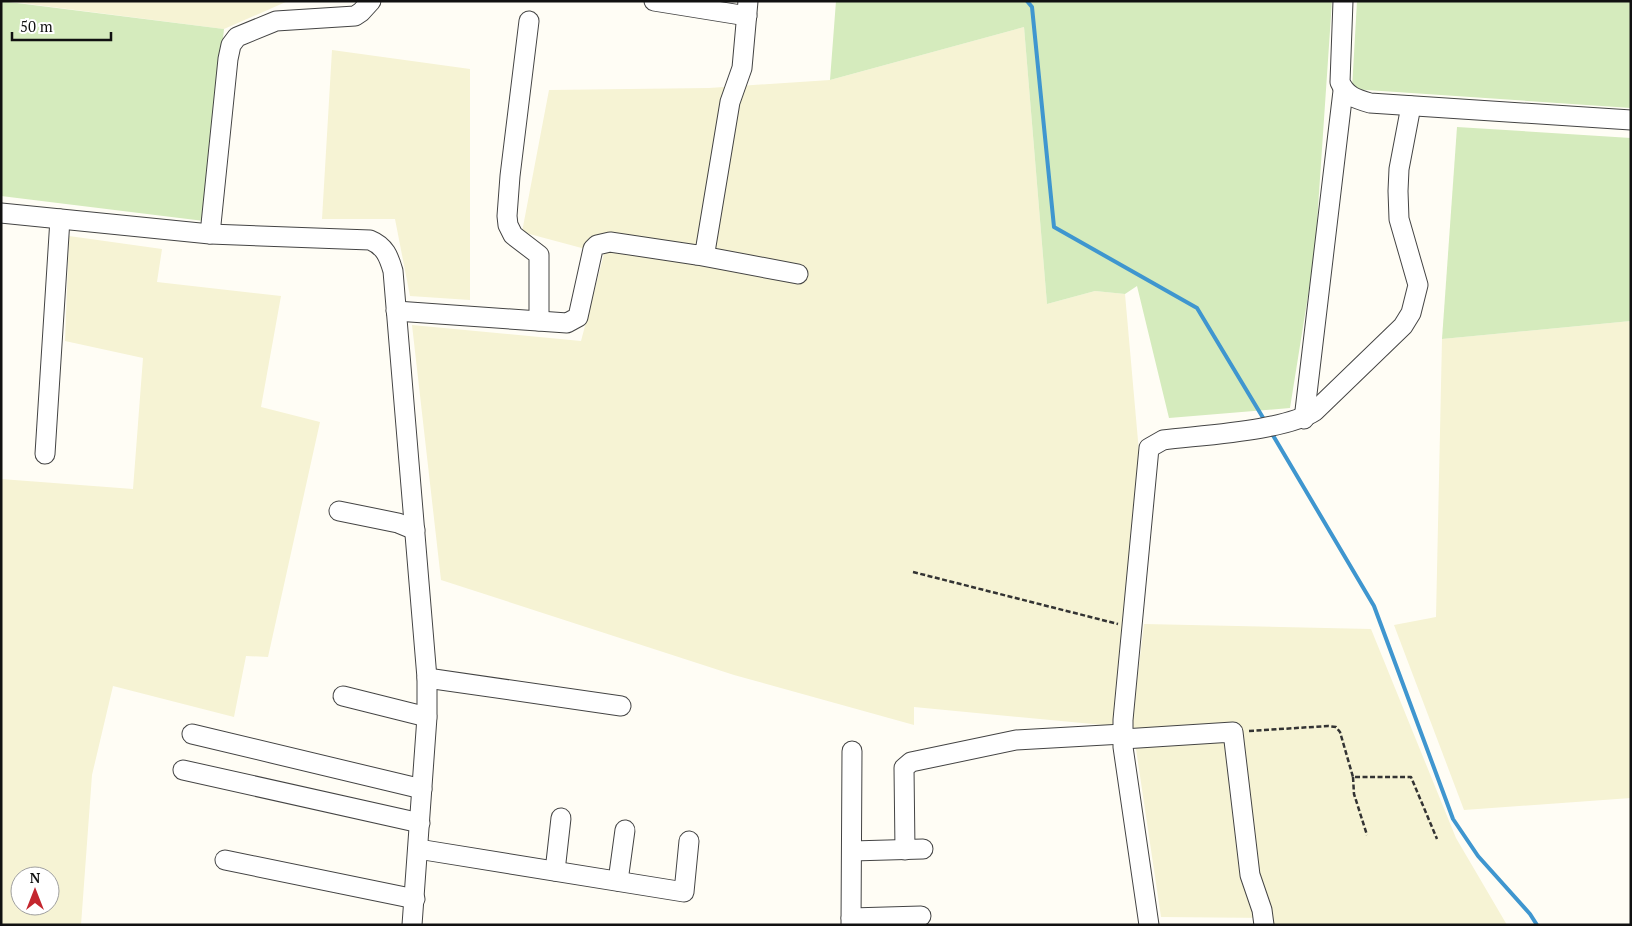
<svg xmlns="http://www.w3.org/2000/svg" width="1632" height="926" font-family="'PT Serif',serif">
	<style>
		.farmland { fill: #f6f3d4; fill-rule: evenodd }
		.green { fill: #d5ebbd }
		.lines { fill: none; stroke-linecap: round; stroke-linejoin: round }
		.stream { stroke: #3f96cf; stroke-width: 4 }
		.minor-casing { stroke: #444; stroke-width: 21 }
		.path { stroke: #333; stroke-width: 2.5; stroke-dasharray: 5 2.5; stroke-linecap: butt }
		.minor { stroke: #fff; stroke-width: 19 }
	</style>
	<rect width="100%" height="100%" fill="#fffdf5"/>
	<!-- farmland -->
	<g class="farmland">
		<polygon points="5,1 288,1 224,29"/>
		<polygon points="1024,27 1047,304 1095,291 1125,294 1139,452 1114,726 914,707 914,725 734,675 441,580 412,325 581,341 604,254 522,232 549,90 709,88 830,80"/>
		<polygon points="332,50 470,69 470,300 410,296 395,219 322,219"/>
		<path d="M69,236L162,249L157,282L281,296L261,407L320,422L268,657L246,656L234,717L113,686L92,775L81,925H1V479L133,489L143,358L65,341ZM20,876H50V906H20Z"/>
		<polygon points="1631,321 1631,798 1464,810 1394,625 1436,617 1442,339"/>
		<polygon points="1144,624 1371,629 1456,838 1507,925 1268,925 1268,918 1161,917 1132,722"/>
	</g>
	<!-- green -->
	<g class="green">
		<polygon points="1,1 224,29 204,221 1,196"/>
		<polygon points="836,1 1332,1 1315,252 1290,408 1169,418 1137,286 1125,294 1095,291 1047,304 1024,27 830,80"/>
		<polygon points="1357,1 1631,1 1631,108 1352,89"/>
		<polygon points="1457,127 1631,138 1631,321 1442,339"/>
	</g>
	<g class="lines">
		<!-- stream -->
		<g class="stream">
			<polyline points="1027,1 1032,7 1054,227 1197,308 1265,421"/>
			<polyline points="1271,432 1374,606 1453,819 1478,856 1530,914 1537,925"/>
		</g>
		<!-- minor casing -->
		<g class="minor-casing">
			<g id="minor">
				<polyline points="654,1 747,16"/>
				<path d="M1343,1L1340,82C1346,96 1356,99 1370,103L1631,120"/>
				<polyline points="529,21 510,176 507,216 508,225 513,235 539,255 539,321"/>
				<path d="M1,213L210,234L370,240C385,246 389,257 393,271L427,678V717L412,925"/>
				<polyline points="210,234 228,59 231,45 237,37 276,21 355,16 361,12 371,1"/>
				<polyline points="697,255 798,274"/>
				<polyline points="396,311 567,323 578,317 593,249 597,245 610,242 697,255 705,252 730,102 742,68 748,1"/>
				<polyline points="1304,419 1343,91"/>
				<polyline points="45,454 60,219"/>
				<polyline points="339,511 398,523 415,530"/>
				<polyline points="427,678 621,706"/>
				<polyline points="343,696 427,717"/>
				<polyline points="192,734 422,789"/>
				<polyline points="1123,739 1233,732 1250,875 1262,910 1264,925"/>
				<polyline points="183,770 420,823"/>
				<polyline points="418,849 684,892 689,841"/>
				<polyline points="905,850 904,768 911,762 1016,740 1123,734"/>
				<polyline points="852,851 923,849"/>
				<polyline points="225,860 415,899"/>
				<polyline points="555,871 561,818"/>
				<polyline points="618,881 625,830"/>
				<polyline points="851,918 921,916"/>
				<polyline points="851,925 852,751"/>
				<path d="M1149,925L1123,747V720L1149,448L1163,440C1201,435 1285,431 1315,411L1403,326L1411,313L1418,285L1399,219L1398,191L1399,169L1411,106"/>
			</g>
		</g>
		<!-- path -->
		<g class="path">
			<polyline points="913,572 1118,624"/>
			<polyline points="1249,731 1328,726 1336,727 1340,732 1353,777 1411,777 1437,839"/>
			<polyline points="1353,777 1354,794 1367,835"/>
		</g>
		<!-- minor -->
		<use href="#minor" class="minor"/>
	</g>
	<!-- border -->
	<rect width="1632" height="926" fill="none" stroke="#111111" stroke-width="5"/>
	<!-- north arrow -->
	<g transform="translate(35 891)"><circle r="24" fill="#ffffff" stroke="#a0a0a0"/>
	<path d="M0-4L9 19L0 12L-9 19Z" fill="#c4262e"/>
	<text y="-8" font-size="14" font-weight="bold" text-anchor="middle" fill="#111111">N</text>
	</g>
	<!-- scale -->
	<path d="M12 32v8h99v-8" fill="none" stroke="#111111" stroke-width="2.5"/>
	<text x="20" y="32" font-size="15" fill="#111111" stroke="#ffffff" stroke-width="4" paint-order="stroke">50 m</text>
</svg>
